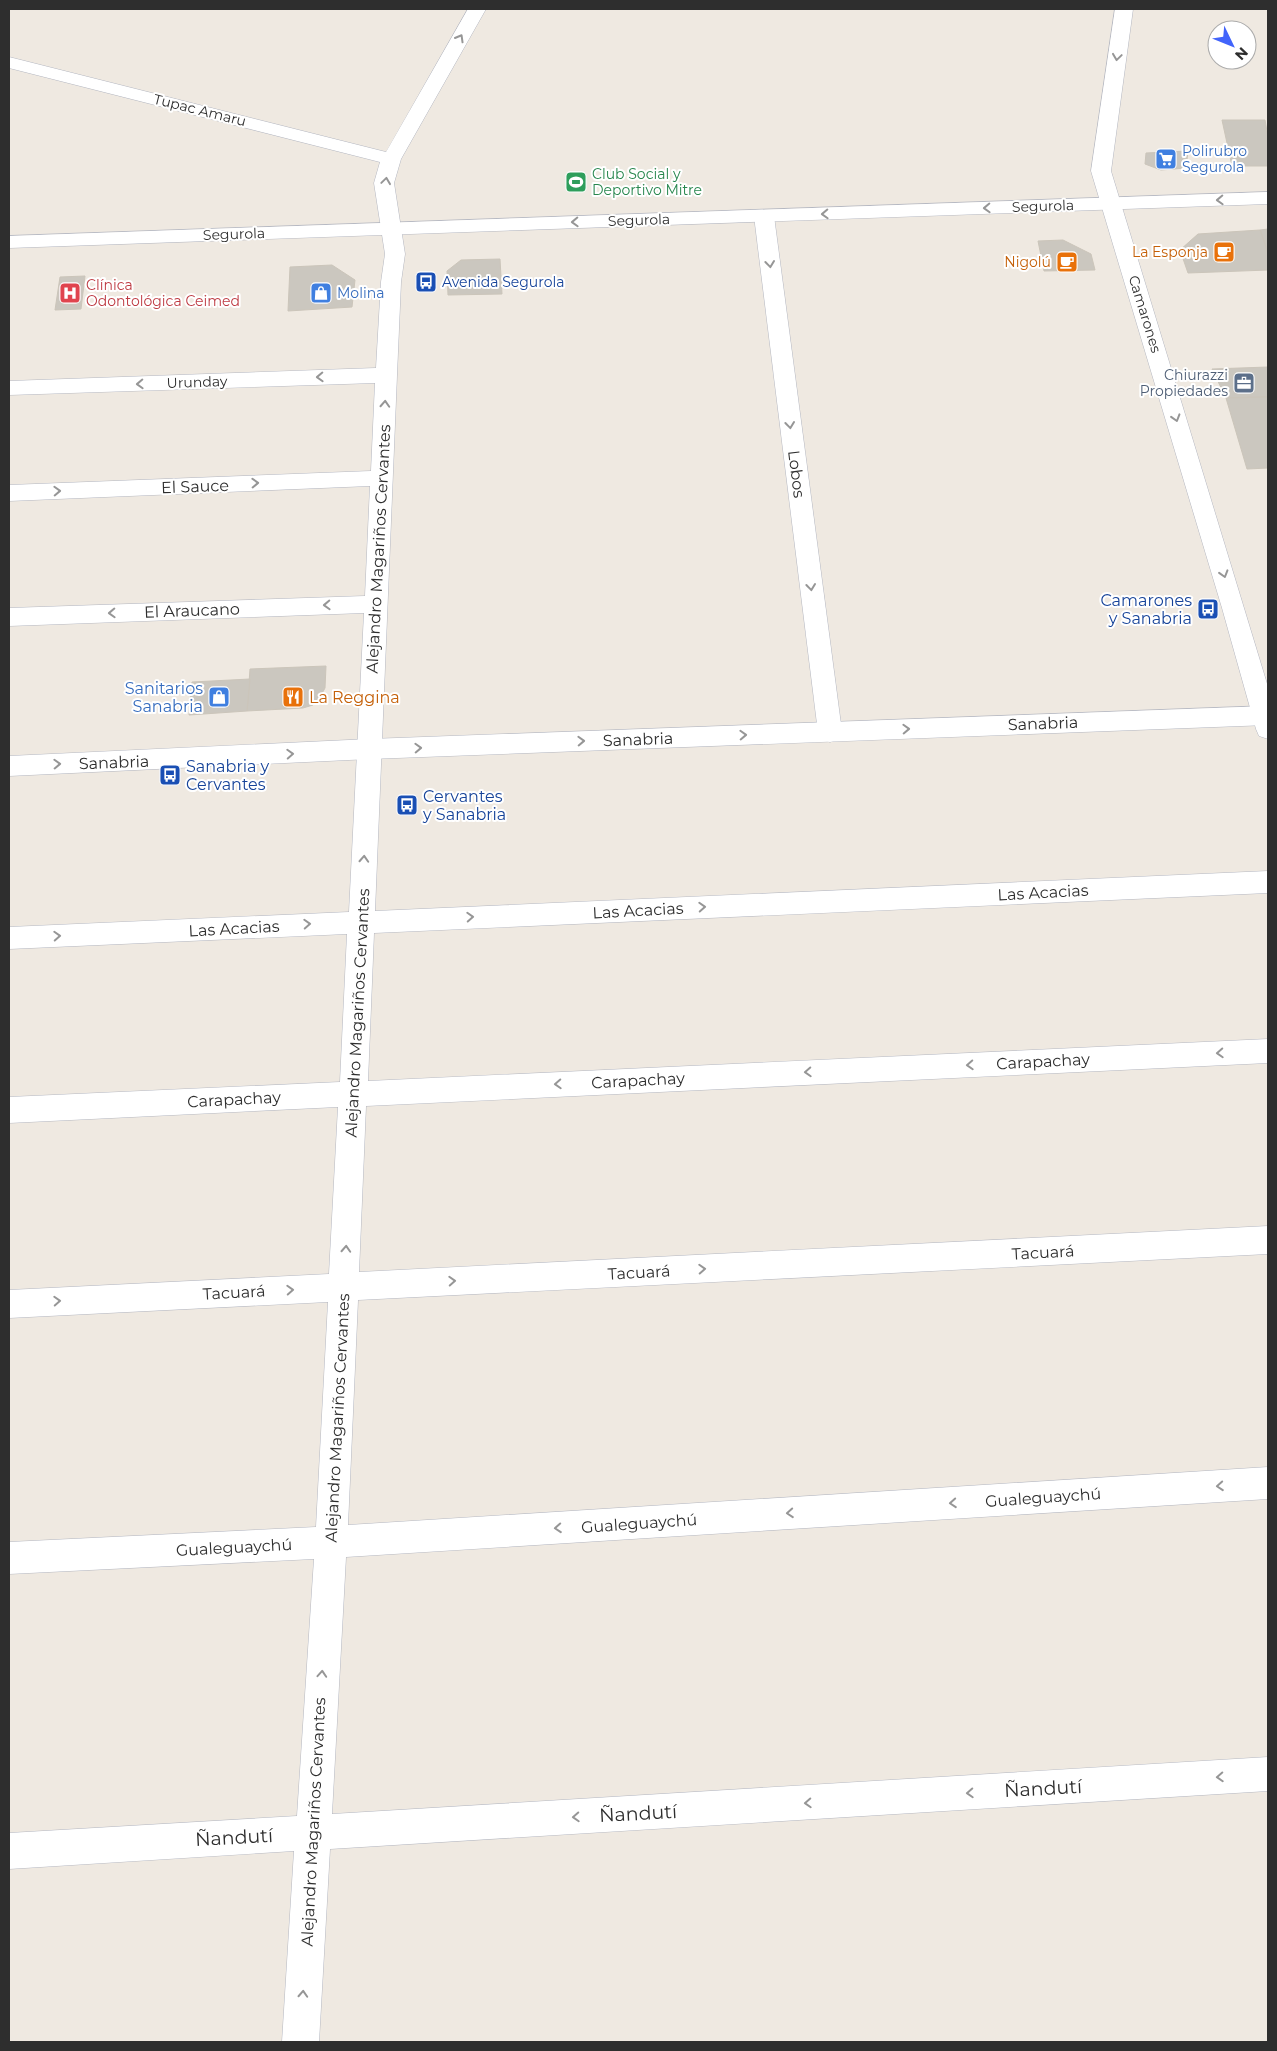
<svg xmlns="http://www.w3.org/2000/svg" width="1277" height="2051" font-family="Montserrat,sans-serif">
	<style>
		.building { fill: #cbc7bf; stroke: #cbc5ba }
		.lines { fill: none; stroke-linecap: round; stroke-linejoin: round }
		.street-casing { stroke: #b4b7c1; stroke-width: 1 }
		.secondary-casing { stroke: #b4b7c1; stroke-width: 1 }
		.street { fill: #fff; fill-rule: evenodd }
		.secondary { fill: #fff; fill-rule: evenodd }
		.oneway { stroke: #969696 }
		.labels { text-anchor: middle; stroke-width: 4; stroke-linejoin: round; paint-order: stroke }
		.far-street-label { font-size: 14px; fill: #2e2e2e; stroke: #fff }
		.far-shop-label { font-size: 14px; fill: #366cbe; stroke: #fff; text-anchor: start }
		.far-leisure-label { font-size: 14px; fill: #27864d; stroke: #fff; text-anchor: start }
		.far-food-label { font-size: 14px; fill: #c56008; stroke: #fff; text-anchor: end }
		.far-transit-label { font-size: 14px; fill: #164399; stroke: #fff; text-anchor: start }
		.far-health-label { font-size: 14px; fill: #be3a42; stroke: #fff; text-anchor: start }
		.far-service-label { font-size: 14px; fill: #4e5e75; stroke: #fff; text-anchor: end }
		.street-label { font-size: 16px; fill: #2e2e2e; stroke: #fff }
		.transit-label { font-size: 16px; fill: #164399; stroke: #fff; text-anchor: start }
		.shop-label { font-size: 16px; fill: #366cbe; stroke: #fff; text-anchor: end }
		.food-label { font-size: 16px; fill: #c56008; stroke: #fff; text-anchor: start }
		.near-street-label { font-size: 19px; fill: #2e2e2e; stroke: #fff }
	</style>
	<rect width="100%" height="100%" fill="#efe9e1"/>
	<!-- building -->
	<g class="building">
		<polygon points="1222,120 1265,120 1268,137 1268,166 1232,166"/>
		<polygon points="1188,151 1186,168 1161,170 1145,164 1146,153"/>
		<polygon points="1268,229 1268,253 1260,230"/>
		<polygon points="1260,230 1268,253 1268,270 1188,273 1180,250 1198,234"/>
		<polygon points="1063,240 1091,254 1095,270 1044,271 1038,241"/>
		<polygon points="500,259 502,294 448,295 447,271 461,260"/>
		<polygon points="332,265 355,280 352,307 288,311 290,267"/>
		<polygon points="85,276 81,309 55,310 60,277"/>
		<polygon points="1268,367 1268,397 1226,398 1212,369"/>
		<polygon points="1268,397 1268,468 1247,469 1226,398"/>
		<polygon points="326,666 325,688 320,697 313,705 303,708 247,711 250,669"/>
		<polygon points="250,679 247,711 189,715 192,682"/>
	</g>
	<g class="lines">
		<!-- street casing -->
		<g class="street-casing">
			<g id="street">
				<polygon points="468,9 486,9 401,159 394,183 405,254 401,282 397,375 375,911 1268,871 1268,893 374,933 368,1081 1268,1039 1268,1063 366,1106 359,1272 1268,1226 1268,1254 358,1300 348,1525 1268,1467 1268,1499 346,1557 332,1814 1268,1757 1268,1791 330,1849 319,2042 282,2042 294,1851 9,1869 9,1833 297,1816 314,1559 9,1574 9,1542 316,1527 328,1302 9,1318 9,1290 329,1274 338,1107 9,1123 9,1097 340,1082 347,934 9,949 9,927 349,912 364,613 9,626 9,608 365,596 370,486 9,501 9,485 371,471 375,383 9,395 9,381 376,368 381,282 385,254 374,183 380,162 9,68 9,57 386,152"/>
				<polygon points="1115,9 1133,9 1111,171 1268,687 1268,739 1259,736 1256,729 1222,608 1091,171"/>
				<polygon points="764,210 771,212 774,216 842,732 839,739 830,742 821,739 818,732 754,216 757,212"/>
			</g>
		</g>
		<!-- secondary casing -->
		<g class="secondary-casing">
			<g id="secondary">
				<polygon points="1268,192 1268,204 9,248 9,236"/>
				<polygon points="1268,706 1268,725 370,759 9,776 9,756 370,739"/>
			</g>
		</g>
		<!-- street -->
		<use href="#street" class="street"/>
		<!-- secondary -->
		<use href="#secondary" class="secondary"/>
	</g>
	<!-- one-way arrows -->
	<defs><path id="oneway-chevron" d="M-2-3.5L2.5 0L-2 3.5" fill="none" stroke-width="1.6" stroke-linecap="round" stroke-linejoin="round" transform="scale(1.25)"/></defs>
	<g class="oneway">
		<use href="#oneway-chevron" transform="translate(460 38) rotate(-60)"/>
		<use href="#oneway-chevron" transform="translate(1117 57) rotate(98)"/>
		<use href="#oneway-chevron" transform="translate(386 181) rotate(-82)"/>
		<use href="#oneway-chevron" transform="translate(1220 200) rotate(178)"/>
		<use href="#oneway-chevron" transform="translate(987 208) rotate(178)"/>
		<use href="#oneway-chevron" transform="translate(825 214) rotate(178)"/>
		<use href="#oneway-chevron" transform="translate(575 222) rotate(178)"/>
		<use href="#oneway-chevron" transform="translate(770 264) rotate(83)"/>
		<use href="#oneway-chevron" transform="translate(320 377) rotate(178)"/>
		<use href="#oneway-chevron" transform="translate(140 384) rotate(178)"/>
		<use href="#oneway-chevron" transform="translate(385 404) rotate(-87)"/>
		<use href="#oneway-chevron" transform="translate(1176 418) rotate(73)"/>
		<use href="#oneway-chevron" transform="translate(790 425) rotate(83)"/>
		<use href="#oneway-chevron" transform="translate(255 483) rotate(-2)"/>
		<use href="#oneway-chevron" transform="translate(57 491) rotate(-2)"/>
		<use href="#oneway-chevron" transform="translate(1224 574) rotate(73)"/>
		<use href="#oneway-chevron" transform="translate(811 587) rotate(83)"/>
		<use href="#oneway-chevron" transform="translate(327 605) rotate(178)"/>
		<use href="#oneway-chevron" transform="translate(112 613) rotate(178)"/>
		<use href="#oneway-chevron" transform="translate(906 729) rotate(-2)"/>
		<use href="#oneway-chevron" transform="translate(743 735) rotate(-2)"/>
		<use href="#oneway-chevron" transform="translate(581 741) rotate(-2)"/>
		<use href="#oneway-chevron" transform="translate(418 748) rotate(-2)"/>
		<use href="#oneway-chevron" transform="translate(290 754) rotate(-3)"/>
		<use href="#oneway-chevron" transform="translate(57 764) rotate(-2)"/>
		<use href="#oneway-chevron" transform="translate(364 859) rotate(-87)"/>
		<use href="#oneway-chevron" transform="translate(702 907) rotate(-3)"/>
		<use href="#oneway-chevron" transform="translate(470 917) rotate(-3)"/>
		<use href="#oneway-chevron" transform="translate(307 924) rotate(-3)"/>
		<use href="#oneway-chevron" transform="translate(57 936) rotate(-3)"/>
		<use href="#oneway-chevron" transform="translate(1220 1053) rotate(177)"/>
		<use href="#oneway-chevron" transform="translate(970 1065) rotate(177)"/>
		<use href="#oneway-chevron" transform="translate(808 1072) rotate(177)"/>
		<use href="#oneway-chevron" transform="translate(558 1084) rotate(177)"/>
		<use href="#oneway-chevron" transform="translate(346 1249) rotate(-87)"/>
		<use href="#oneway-chevron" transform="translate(702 1269) rotate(-3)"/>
		<use href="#oneway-chevron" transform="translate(452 1281) rotate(-3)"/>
		<use href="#oneway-chevron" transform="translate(290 1290) rotate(-3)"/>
		<use href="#oneway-chevron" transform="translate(57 1301) rotate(-3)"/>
		<use href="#oneway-chevron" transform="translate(1220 1486) rotate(176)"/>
		<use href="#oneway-chevron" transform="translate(953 1503) rotate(176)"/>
		<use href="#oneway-chevron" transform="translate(790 1513) rotate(176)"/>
		<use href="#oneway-chevron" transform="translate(558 1528) rotate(176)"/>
		<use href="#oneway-chevron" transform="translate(322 1674) rotate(-86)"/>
		<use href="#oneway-chevron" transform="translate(1220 1777) rotate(177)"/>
		<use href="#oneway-chevron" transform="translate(970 1793) rotate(177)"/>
		<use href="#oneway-chevron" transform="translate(808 1803) rotate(177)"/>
		<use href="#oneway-chevron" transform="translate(576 1817) rotate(177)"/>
		<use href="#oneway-chevron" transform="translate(303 1994) rotate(-87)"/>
	</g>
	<!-- icons -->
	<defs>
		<g id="supermarket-square" transform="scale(1.125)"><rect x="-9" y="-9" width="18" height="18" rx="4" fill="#3f7fe0" stroke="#fff"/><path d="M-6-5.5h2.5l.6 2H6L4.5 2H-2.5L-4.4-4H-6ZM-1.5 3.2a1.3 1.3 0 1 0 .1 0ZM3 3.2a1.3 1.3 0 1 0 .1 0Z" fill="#fff"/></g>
		<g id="stadium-square" transform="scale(1.125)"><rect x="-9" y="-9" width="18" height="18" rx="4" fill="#2e9e5b" stroke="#fff"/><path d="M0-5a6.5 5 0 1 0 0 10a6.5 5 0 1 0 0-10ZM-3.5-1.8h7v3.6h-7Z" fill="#fff"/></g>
		<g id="cafe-square" transform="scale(1.125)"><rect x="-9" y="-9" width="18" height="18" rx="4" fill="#e8710a" stroke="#fff"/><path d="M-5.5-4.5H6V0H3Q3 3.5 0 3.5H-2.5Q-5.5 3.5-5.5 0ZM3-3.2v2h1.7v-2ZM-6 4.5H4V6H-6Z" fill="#fff"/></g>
		<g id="bus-square" transform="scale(1.125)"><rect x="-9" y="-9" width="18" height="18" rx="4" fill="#1a4fb4" stroke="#fff"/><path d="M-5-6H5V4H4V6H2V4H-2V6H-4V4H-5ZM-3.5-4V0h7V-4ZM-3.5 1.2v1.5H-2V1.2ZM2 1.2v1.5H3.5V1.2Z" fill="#fff"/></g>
		<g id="hospital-square" transform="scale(1.125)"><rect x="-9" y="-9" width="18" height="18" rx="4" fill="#e0444e" stroke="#fff"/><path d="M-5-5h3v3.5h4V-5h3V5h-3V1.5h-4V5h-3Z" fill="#fff"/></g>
		<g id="shop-square" transform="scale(1.125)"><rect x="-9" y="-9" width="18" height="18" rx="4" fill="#3f7fe0" stroke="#fff"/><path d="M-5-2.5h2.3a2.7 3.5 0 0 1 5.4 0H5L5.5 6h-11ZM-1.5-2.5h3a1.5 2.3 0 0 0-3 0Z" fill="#fff"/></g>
		<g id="office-square" transform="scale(1.125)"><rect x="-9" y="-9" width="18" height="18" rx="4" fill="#5c6f8a" stroke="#fff"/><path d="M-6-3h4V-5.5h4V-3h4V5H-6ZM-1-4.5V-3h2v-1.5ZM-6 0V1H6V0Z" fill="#fff"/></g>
		<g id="restaurant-square" transform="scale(1.125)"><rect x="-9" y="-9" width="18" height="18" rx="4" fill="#e8710a" stroke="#fff"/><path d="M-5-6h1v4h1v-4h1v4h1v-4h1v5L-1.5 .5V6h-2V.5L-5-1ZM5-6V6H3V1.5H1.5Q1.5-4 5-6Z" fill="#fff"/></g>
	</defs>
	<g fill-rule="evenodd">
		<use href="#supermarket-square" x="1166" y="159"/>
		<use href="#stadium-square" x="576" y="182"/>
		<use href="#cafe-square" x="1224" y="252"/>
		<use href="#cafe-square" x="1067" y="262"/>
		<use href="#bus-square" x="426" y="282"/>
		<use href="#hospital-square" x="70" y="293"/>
		<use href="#shop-square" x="321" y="293"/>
		<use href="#office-square" x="1244" y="383"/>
		<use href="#bus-square" x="1208" y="609"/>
		<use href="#shop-square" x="219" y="697"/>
		<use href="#restaurant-square" x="293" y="697"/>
		<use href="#bus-square" x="170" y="775"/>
		<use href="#bus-square" x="407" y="805"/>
	</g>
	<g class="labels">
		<!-- far-street labels -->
		<g class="far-street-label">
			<text transform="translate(200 110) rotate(14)" y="5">Tupac Amaru</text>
			<text transform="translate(1043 206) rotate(-2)" y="5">Segurola</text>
			<text transform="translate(639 220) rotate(-2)" y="5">Segurola</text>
			<text transform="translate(234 234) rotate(-2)" y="5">Segurola</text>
			<text transform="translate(1145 314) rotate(73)" y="5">Camarones</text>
			<text transform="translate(197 382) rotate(-2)" y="5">Urunday</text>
		</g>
		<!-- far-shop labels -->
		<g class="far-shop-label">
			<text x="1182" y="156">Polirubro<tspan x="1182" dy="16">Segurola</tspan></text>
			<text x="337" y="298">Molina</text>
		</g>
		<!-- far-leisure labels -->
		<g class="far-leisure-label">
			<text x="592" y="179">Club Social y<tspan x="592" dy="16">Deportivo Mitre</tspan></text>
		</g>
		<!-- far-food labels -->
		<g class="far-food-label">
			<text x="1208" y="257">La Esponja</text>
			<text x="1051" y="267">Nigolú</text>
		</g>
		<!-- far-transit labels -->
		<g class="far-transit-label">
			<text x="442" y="287">Avenida Segurola</text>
		</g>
		<!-- far-health labels -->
		<g class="far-health-label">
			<text x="86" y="290">Clínica<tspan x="86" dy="16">Odontológica Ceimed</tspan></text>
		</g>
		<!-- far-service labels -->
		<g class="far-service-label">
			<text x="1228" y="380">Chiurazzi<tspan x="1228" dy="16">Propiedades</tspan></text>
		</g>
		<!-- street labels -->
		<g class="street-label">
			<text transform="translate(797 474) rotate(83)" y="6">Lobos</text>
			<text transform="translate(195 486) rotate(-2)" y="6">El Sauce</text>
			<text transform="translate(378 549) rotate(-87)" y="6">Alejandro Magariños Cervantes</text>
			<text transform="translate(192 610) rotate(-2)" y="6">El Araucano</text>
			<text transform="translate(1043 723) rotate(-2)" y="6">Sanabria</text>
			<text transform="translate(638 739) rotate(-2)" y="6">Sanabria</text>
			<text transform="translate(114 762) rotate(-2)" y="6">Sanabria</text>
			<text transform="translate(1043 892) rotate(-3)" y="6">Las Acacias</text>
			<text transform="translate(638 910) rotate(-3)" y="6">Las Acacias</text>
			<text transform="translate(234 928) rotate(-3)" y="6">Las Acacias</text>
			<text transform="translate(357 1013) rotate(-87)" y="6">Alejandro Magariños Cervantes</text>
			<text transform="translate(1043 1061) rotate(-3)" y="6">Carapachay</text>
			<text transform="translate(638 1080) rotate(-3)" y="6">Carapachay</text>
			<text transform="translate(234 1099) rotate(-3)" y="6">Carapachay</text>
			<text transform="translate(1043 1252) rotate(-3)" y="6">Tacuará</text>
			<text transform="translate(639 1272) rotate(-3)" y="6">Tacuará</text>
			<text transform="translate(234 1292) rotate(-3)" y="6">Tacuará</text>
			<text transform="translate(337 1418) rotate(-87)" y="6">Alejandro Magariños Cervantes</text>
			<text transform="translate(1043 1497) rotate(-4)" y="6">Gualeguaychú</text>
			<text transform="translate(639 1523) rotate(-4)" y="6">Gualeguaychú</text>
			<text transform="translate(234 1547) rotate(-3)" y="6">Gualeguaychú</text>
			<text transform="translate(313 1822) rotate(-87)" y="6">Alejandro Magariños Cervantes</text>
		</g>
		<!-- transit labels -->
		<g class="transit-label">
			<text x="1192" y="606" text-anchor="end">Camarones<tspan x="1192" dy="18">y Sanabria</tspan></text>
			<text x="186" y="772">Sanabria y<tspan x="186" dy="18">Cervantes</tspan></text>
			<text x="423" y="802">Cervantes<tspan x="423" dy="18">y Sanabria</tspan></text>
		</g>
		<!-- shop labels -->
		<g class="shop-label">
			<text x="203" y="694">Sanitarios<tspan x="203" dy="18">Sanabria</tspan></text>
		</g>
		<!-- food labels -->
		<g class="food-label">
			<text x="309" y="703">La Reggina</text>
		</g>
		<!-- near-street labels -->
		<g class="near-street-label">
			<text transform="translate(1043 1788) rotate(-3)" y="7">Ñandutí</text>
			<text transform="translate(638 1813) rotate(-3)" y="7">Ñandutí</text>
			<text transform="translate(234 1837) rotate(-3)" y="7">Ñandutí</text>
		</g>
	</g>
	<!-- border -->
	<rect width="1277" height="2051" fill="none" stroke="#2e2e2e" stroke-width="20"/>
	<!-- north arrow -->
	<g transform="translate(1232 45) rotate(133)"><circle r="24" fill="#ffffff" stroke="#ababab"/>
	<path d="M0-4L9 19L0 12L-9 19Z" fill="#4264fb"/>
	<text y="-8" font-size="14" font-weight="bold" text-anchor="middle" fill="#2e2e2e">N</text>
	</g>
</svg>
